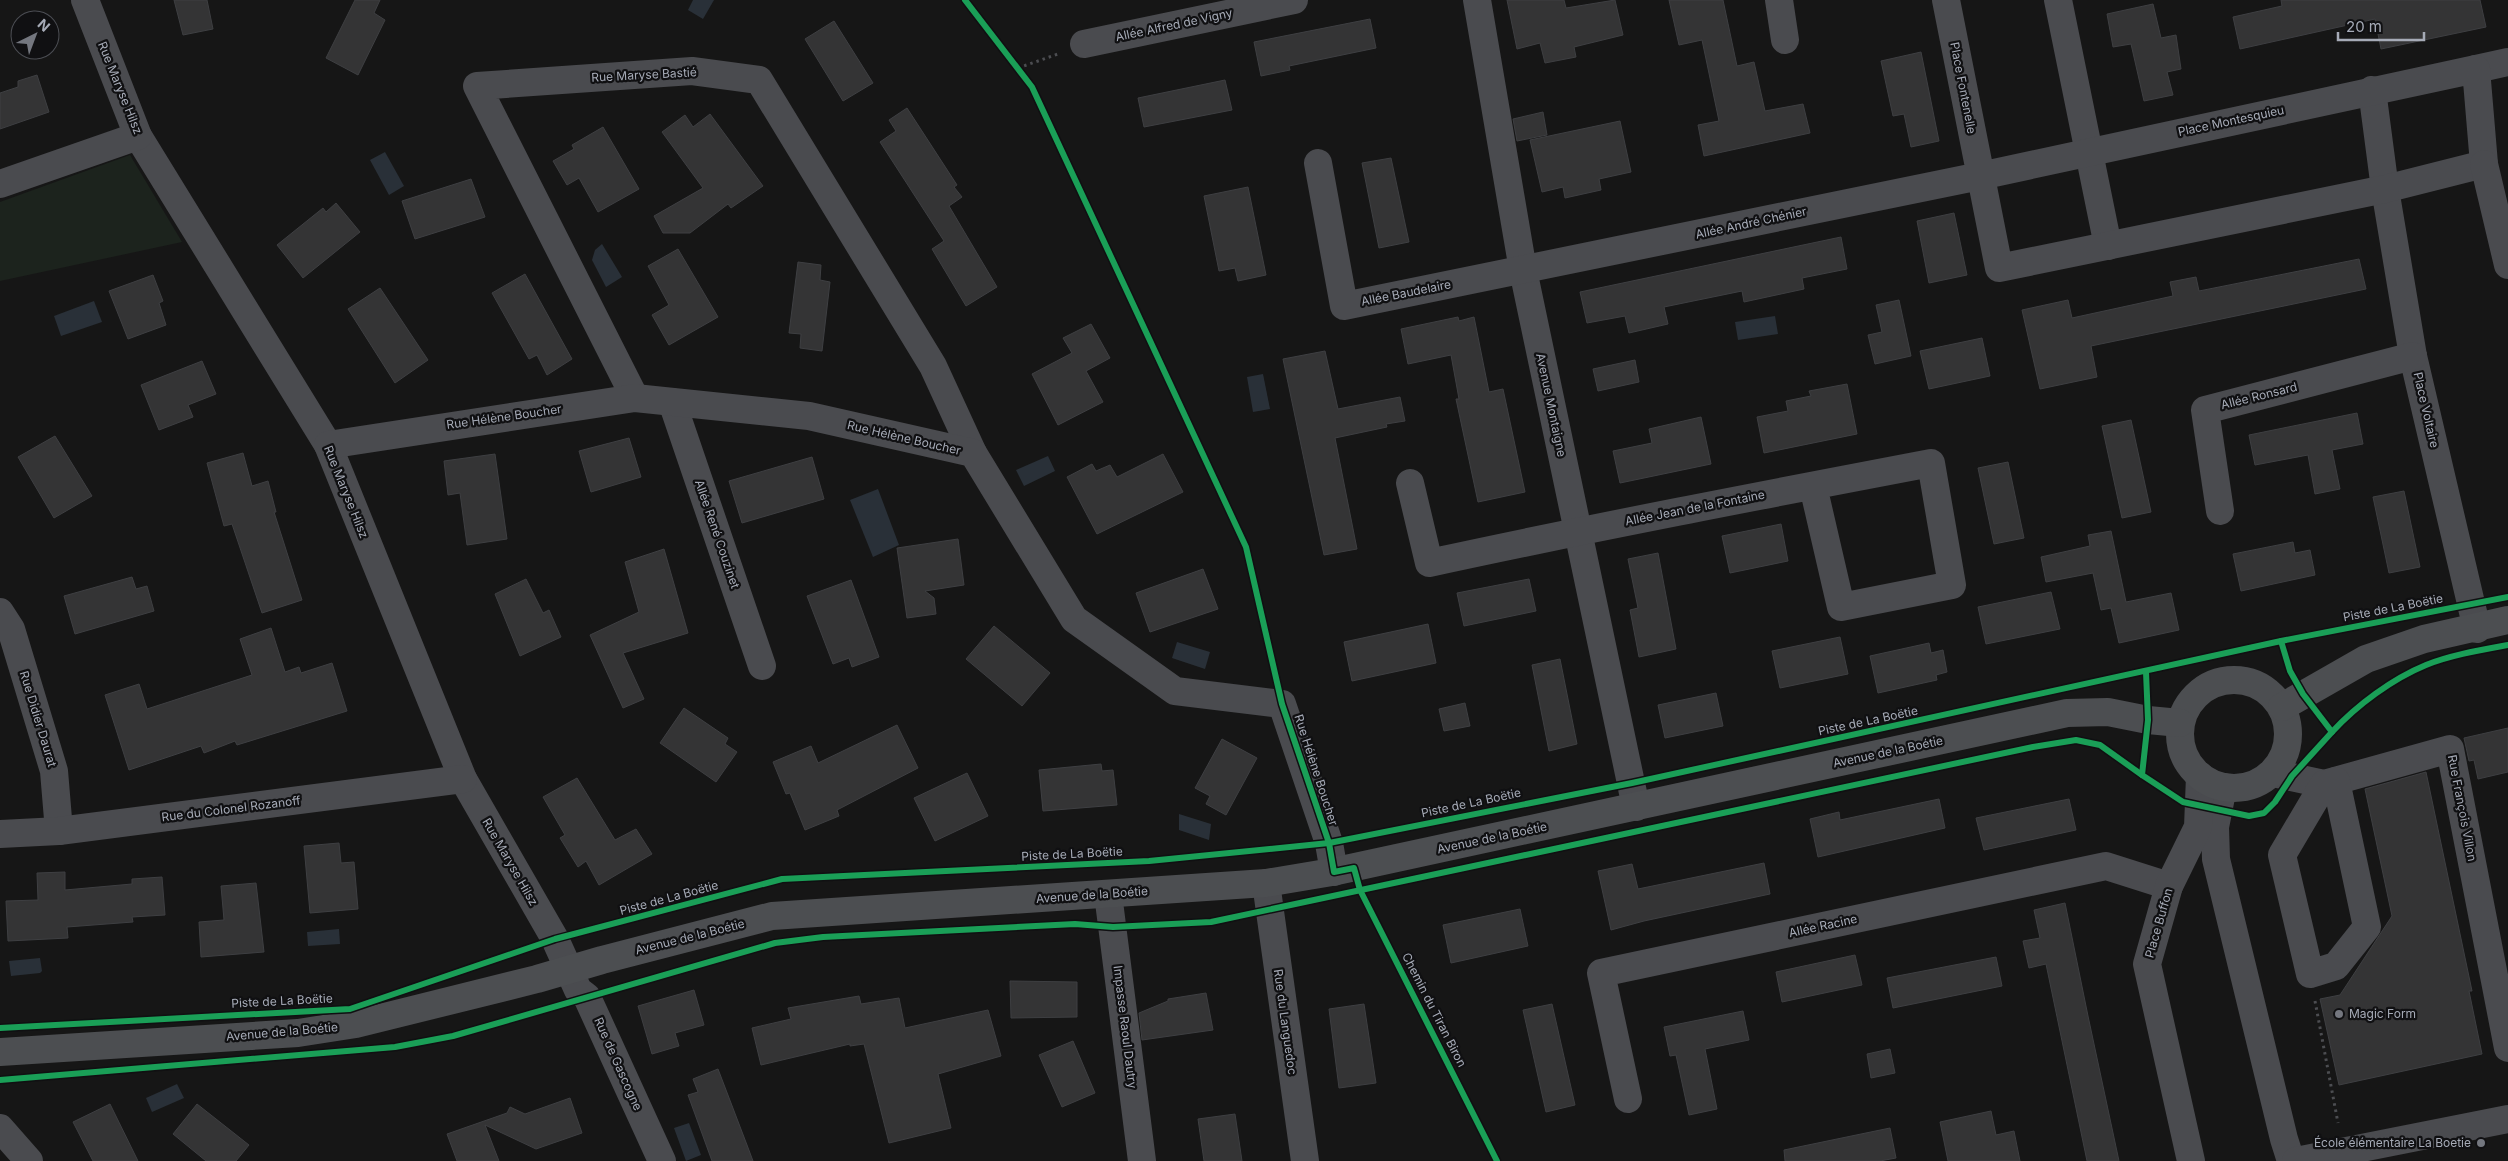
<svg xmlns="http://www.w3.org/2000/svg" width="2508" height="1161" font-family="Inter,sans-serif">
	<style>
		.green { fill: #1c231d }
		.water { fill: #293038 }
		.building { fill: #343435; stroke: #3e3f42 }
		.lines { fill: none; stroke-linecap: round; stroke-linejoin: round }
		.path { stroke: #4c4d51; stroke-width: 3; stroke-dasharray: 2.5 4; stroke-linecap: butt }
		.minor { stroke: #4a4b4f; stroke-width: 28 }
		.major { stroke: #4c4e51; stroke-width: 28 }
		.cycleway-casing { stroke: #101012; stroke-width: 9 }
		.cycleway { stroke: #1a9f57; stroke-width: 6 }
		.poi-dot { fill: #74777f; stroke: #101012; stroke-width: 2 }
		.labels { text-anchor: middle; stroke-width: 4.5; stroke-linejoin: round; paint-order: stroke }
		.street-label { font-size: 12px; fill: #a6abb7; stroke: #101012 }
		.poi-label { font-size: 12px; fill: #a6abb7; stroke: #101012; text-anchor: start }
	</style>
	<rect width="100%" height="100%" fill="#161616"/>
	<!-- green -->
	<polygon class="green" points="130,155 182,242 0,281 0,202"/>
	<!-- water -->
	<g class="water">
		<polygon points="693,0 714,0 703,19 688,10"/>
		<polygon points="385,152 404,186 389,195 370,160"/>
		<polygon points="602,244 622,277 606,287 592,260 595,250"/>
		<polygon points="94,301 102,322 61,336 54,316"/>
		<polygon points="1775,316 1778,334 1738,340 1735,322"/>
		<polygon points="1263,374 1270,409 1253,412 1247,377"/>
		<polygon points="1048,456 1055,471 1024,486 1016,470"/>
		<polygon points="878,489 899,545 873,557 850,500"/>
		<polygon points="1177,642 1210,652 1205,669 1172,658"/>
		<polygon points="1179,814 1211,824 1209,840 1179,830"/>
		<polygon points="339,929 340,944 308,946 307,932"/>
		<polygon points="40,958 42,971 40,973 11,976 9,961"/>
		<polygon points="177,1084 184,1098 152,1112 146,1098"/>
		<polygon points="689,1123 701,1155 686,1161 674,1128"/>
	</g>
	<!-- building -->
	<g class="building">
		<polygon points="174,0 207,0 213,29 183,35"/>
		<polygon points="355,0 380,0 374,13 385,20 358,75 326,58"/>
		<polygon points="1507,0 1564,0 1566,8 1615,0 1623,35 1574,47 1576,57 1545,63 1540,43 1517,49"/>
		<polygon points="1669,0 1723,0 1737,66 1754,62 1765,111 1803,104 1810,133 1704,156 1698,125 1719,121 1702,40 1679,45"/>
		<polygon points="2281,0 2480,0 2486,27 2381,49 2375,19 2240,49 2233,17 2282,6"/>
		<polygon points="2153,4 2161,38 2176,35 2181,69 2167,72 2173,95 2144,101 2131,44 2113,47 2107,14"/>
		<polygon points="1370,19 1376,48 1289,66 1290,70 1261,76 1254,42"/>
		<polygon points="834,21 873,83 843,101 805,39"/>
		<polygon points="1921,52 1939,141 1911,147 1904,114 1893,116 1881,61"/>
		<polygon points="37,75 49,112 0,129 0,93 18,87 18,81"/>
		<polygon points="1225,80 1232,110 1144,127 1138,98"/>
		<polygon points="907,108 957,185 954,187 962,197 949,206 997,287 966,306 932,249 944,241 880,142 896,131 889,120"/>
		<polygon points="1543,112 1547,135 1517,141 1513,119"/>
		<polygon points="710,114 763,186 731,208 728,204 690,233 663,233 654,216 703,188 662,132 685,115 693,127"/>
		<polygon points="1620,121 1631,172 1599,179 1601,190 1565,198 1563,187 1542,192 1530,140"/>
		<polygon points="603,127 639,189 598,212 579,178 567,185 553,161 574,149 572,145"/>
		<polygon points="1391,158 1409,242 1379,248 1362,163"/>
		<polygon points="471,179 485,217 415,239 402,201"/>
		<polygon points="1248,187 1266,275 1238,281 1235,268 1219,271 1204,196"/>
		<polygon points="336,203 360,232 303,278 277,245 323,208 326,212"/>
		<polygon points="1954,213 1967,275 1929,283 1917,221"/>
		<polygon points="1841,237 1847,269 1802,278 1804,289 1744,302 1742,291 1664,307 1668,324 1629,333 1625,316 1587,323 1580,292"/>
		<polygon points="678,249 718,317 669,345 652,315 669,305 648,266"/>
		<polygon points="2359,259 2366,289 2091,346 2097,377 2040,389 2022,310 2068,300 2072,318 2173,296 2170,282 2196,277 2199,291"/>
		<polygon points="798,262 821,265 820,280 830,282 822,351 800,348 801,334 789,333"/>
		<polygon points="525,274 572,359 547,375 537,355 529,359 492,293"/>
		<polygon points="153,275 163,301 159,303 166,325 128,339 109,291"/>
		<polygon points="380,288 428,360 395,383 348,309"/>
		<polygon points="1899,300 1911,356 1875,364 1868,335 1882,332 1876,305"/>
		<polygon points="1458,317 1459,321 1474,317 1489,392 1503,389 1525,492 1478,502 1456,399 1459,399 1451,355 1408,364 1401,329"/>
		<polygon points="1091,324 1110,358 1086,371 1103,402 1058,425 1032,374 1072,353 1063,338"/>
		<polygon points="1982,338 1990,376 1929,389 1920,351"/>
		<polygon points="1325,351 1338,409 1400,397 1405,421 1386,424 1387,427 1335,438 1357,549 1324,555 1283,359"/>
		<polygon points="1635,360 1639,382 1598,391 1593,369"/>
		<polygon points="202,361 216,394 188,405 193,417 159,430 141,385"/>
		<polygon points="1847,384 1857,434 1764,453 1757,417 1788,411 1786,401 1811,396 1809,391"/>
		<polygon points="2357,413 2363,444 2332,450 2340,489 2315,494 2308,455 2255,465 2249,435"/>
		<polygon points="1701,417 1711,464 1620,483 1613,451 1652,443 1649,429"/>
		<polygon points="2131,420 2151,512 2122,518 2102,426"/>
		<polygon points="55,436 92,496 54,518 18,457"/>
		<polygon points="629,438 641,477 591,492 579,451"/>
		<polygon points="243,453 252,486 268,481 276,512 274,512 302,600 262,613 232,524 224,526 207,463"/>
		<polygon points="495,454 507,539 467,545 460,493 448,495 444,461"/>
		<polygon points="1163,454 1183,492 1097,534 1067,477 1092,464 1096,471 1110,465 1117,477"/>
		<polygon points="812,457 824,499 742,523 729,481"/>
		<polygon points="2008,462 2024,538 1994,544 1978,468"/>
		<polygon points="2404,491 2420,567 2389,573 2373,497"/>
		<polygon points="1781,524 1788,561 1730,573 1722,536"/>
		<polygon points="2111,531 2126,602 2171,593 2179,630 2119,643 2111,608 2101,610 2093,573 2046,582 2041,557 2090,546 2088,535"/>
		<polygon points="958,539 964,585 925,591 934,598 936,614 907,618 897,548"/>
		<polygon points="2293,542 2295,553 2310,550 2315,575 2241,591 2233,554"/>
		<polygon points="664,549 688,633 623,653 644,699 623,708 590,635 639,612 625,562"/>
		<polygon points="1658,553 1676,649 1639,657 1630,610 1638,608 1628,559"/>
		<polygon points="1203,569 1218,609 1150,632 1136,593"/>
		<polygon points="132,577 136,589 147,586 154,611 75,634 64,596"/>
		<polygon points="526,579 543,613 549,610 561,637 520,656 495,594"/>
		<polygon points="1529,579 1536,611 1464,626 1457,593"/>
		<polygon points="851,580 879,657 852,667 849,658 833,664 807,596"/>
		<polygon points="2051,592 2060,629 1986,644 1978,607"/>
		<polygon points="1428,624 1436,663 1352,681 1344,642"/>
		<polygon points="994,626 1050,673 1022,706 966,659"/>
		<polygon points="271,628 285,672 299,667 301,673 332,663 347,711 237,745 235,741 204,753 201,746 129,770 105,695 139,684 147,709 252,675 240,639"/>
		<polygon points="1840,637 1848,674 1780,688 1772,651"/>
		<polygon points="1929,643 1931,653 1943,650 1947,672 1936,675 1937,680 1878,693 1870,656"/>
		<polygon points="1560,659 1577,744 1549,751 1532,665"/>
		<polygon points="1716,693 1723,726 1665,738 1658,705"/>
		<polygon points="1465,703 1470,726 1444,731 1439,709"/>
		<polygon points="684,708 728,738 725,744 737,752 716,782 660,743"/>
		<polygon points="897,725 918,768 837,810 839,816 805,830 790,793 786,794 773,762 811,746 818,763"/>
		<polygon points="2508,728 2508,772 2478,779 2474,760 2469,761 2464,738"/>
		<polygon points="1222,739 1257,758 1226,815 1206,804 1210,796 1195,788"/>
		<polygon points="1101,764 1102,771 1113,770 1117,805 1043,811 1039,770"/>
		<polygon points="2426,772 2472,991 2469,991 2482,1054 2339,1085 2320,999 2340,995 2392,916 2365,789"/>
		<polygon points="967,773 988,816 935,841 914,798"/>
		<polygon points="577,778 615,840 636,829 652,854 599,885 586,861 578,867 560,838 565,835 543,797"/>
		<polygon points="1939,799 1945,828 1818,857 1810,819 1839,812 1840,820"/>
		<polygon points="2069,799 2076,830 1984,850 1976,818"/>
		<polygon points="339,843 341,863 354,862 358,909 310,913 304,846"/>
		<polygon points="1764,863 1770,894 1644,921 1611,930 1598,871 1632,864 1638,889"/>
		<polygon points="65,872 65,890 132,884 132,879 162,877 165,915 132,917 133,922 67,927 68,938 8,941 6,901 38,900 37,873"/>
		<polygon points="256,883 264,952 201,957 199,922 224,920 221,886"/>
		<polygon points="2065,903 2088,1016 2119,1161 2087,1161 2046,964 2029,968 2023,941 2040,938 2034,910"/>
		<polygon points="1520,909 1528,946 1451,963 1443,925"/>
		<polygon points="1855,955 1862,985 1782,1002 1776,972"/>
		<polygon points="1996,957 2002,986 1893,1008 1887,978"/>
		<polygon points="1010,981 1077,982 1077,1017 1011,1018"/>
		<polygon points="694,990 704,1025 675,1033 679,1046 652,1054 638,1006"/>
		<polygon points="1206,993 1213,1030 1142,1040 1139,1013 1168,1001 1168,999"/>
		<polygon points="859,996 861,1004 899,998 905,1028 988,1010 1001,1056 938,1074 951,1128 889,1143 864,1044 850,1046 850,1044 761,1065 752,1028 791,1019 788,1008"/>
		<polygon points="1364,1004 1376,1083 1339,1088 1329,1009"/>
		<polygon points="1552,1004 1575,1105 1546,1112 1523,1010"/>
		<polygon points="1743,1011 1749,1040 1705,1049 1717,1109 1689,1115 1676,1055 1670,1056 1664,1027"/>
		<polygon points="1073,1041 1095,1093 1062,1107 1039,1055"/>
		<polygon points="1890,1049 1895,1073 1871,1078 1867,1054"/>
		<polygon points="718,1069 747,1145 753,1161 712,1161 688,1095 698,1092 693,1079"/>
		<polygon points="570,1098 582,1133 536,1149 485,1125 499,1161 457,1161 447,1134 507,1113 510,1107 525,1114"/>
		<polygon points="110,1104 138,1161 93,1161 73,1122"/>
		<polygon points="197,1104 249,1145 236,1161 206,1161 173,1134"/>
		<polygon points="1991,1111 1996,1135 2014,1131 2020,1161 1948,1161 1940,1122"/>
		<polygon points="1235,1114 1242,1161 1204,1161 1198,1119"/>
		<polygon points="1890,1128 1896,1158 1880,1161 1785,1161 1784,1150"/>
	</g>
	<g class="lines">
		<!-- path -->
		<g class="path">
			<polyline points="965,0 1032,87 1246,547 1276,676"/>
			<polyline points="1018,68 1058,54"/>
			<polyline points="1362,894 1497,1161"/>
			<polyline points="2315,1001 2338,1123"/>
		</g>
		<!-- minor -->
		<g class="minor">
			<polyline points="85,0 138,136 328,445 463,779 555,939 578,990 587,997 662,1161"/>
			<polyline points="1477,0 1523,270 1636,807"/>
			<polyline points="1779,0 1785,40"/>
			<polyline points="2058,0 2108,246"/>
			<polyline points="1084,44 1294,0"/>
			<polyline points="2476,69 2508,62"/>
			<polyline points="2372,90 2385,189 2413,356 2477,629"/>
			<polyline points="1318,163 1344,306 1980,176 2476,69 2484,164 2385,189 1999,268 1946,0"/>
			<polyline points="2484,164 2508,265"/>
			<polyline points="0,184 138,136"/>
			<polyline points="635,398 477,86 692,71 759,80 933,366 973,453"/>
			<polyline points="672,402 762,666"/>
			<polyline points="328,445 635,398 809,416 973,453 1074,619 1175,691 1282,704 1329,843 1334,872"/>
			<path d="M1410,483L1429,563C1595,527 1763,495 1931,463L1952,585L1841,607L1813,486"/>
			<polyline points="2220,511 2205,410 2413,356"/>
			<polyline points="0,612 11,629 54,771 59,831"/>
			<polyline points="2273,773 2324,784 2450,749 2508,1048"/>
			<polyline points="2324,784 2282,855 2310,974 2336,966 2367,927 2336,781"/>
			<polyline points="2223,787 2215,827 2216,859 2284,1139 2291,1161"/>
			<polyline points="0,834 59,831 463,779"/>
			<polyline points="1266,883 1305,1161"/>
			<polyline points="1108,894 1142,1161"/>
			<polyline points="1628,1099 1601,973 2106,866 2169,886"/>
			<polyline points="0,1128 29,1161"/>
			<polyline points="2191,1161 2147,964 2169,886 2198,827 2200,776"/>
			<polyline points="2296,1161 2508,1119"/>
		</g>
		<!-- major -->
		<g class="major">
			<circle cx="2234" cy="734" r="54"/>
			<polyline points="2282,707 2366,659 2424,639 2508,620"/>
			<polyline points="0,1052 298,1033 356,1024 537,979 602,960 772,916 1266,883 1332,872 2067,713 2108,712 2148,720 2180,723"/>
		</g>
		<!-- cycleway casing -->
		<g class="cycleway-casing">
			<g id="cycleway">
				<polyline points="965,0 1032,87 1246,547 1282,704 1329,843 1334,872 1354,868 1360,890 1497,1161"/>
				<polyline points="2281,641 2508,597"/>
				<path d="M2332,732C2357,705 2392,679 2426,665C2451,655 2481,650 2508,645"/>
				<polyline points="0,1028 350,1009 555,939 782,879 1149,861 1329,843 1632,783 2281,641 2290,671 2303,694 2332,732 2292,776 2275,802 2264,813 2249,816 2183,802 2142,775 2148,720 2146,672"/>
				<polyline points="0,1080 395,1047 453,1036 775,943 823,937 1075,924 1113,927 1211,922 2033,747 2076,740 2100,745 2142,775"/>
			</g>
		</g>
		<!-- cycleway -->
		<use href="#cycleway" class="cycleway"/>
	</g>
	<!-- markers -->
	<g class="poi-dot">
		<circle cx="2339" cy="1014" r="5"/>
		<circle cx="2481" cy="1143" r="5"/>
	</g>
	<g class="labels">
		<!-- street labels -->
		<g class="street-label">
			<text transform="translate(1174 25) rotate(-12)" y="4">Allée Alfred de Vigny</text>
			<text transform="translate(644 75) rotate(-3)" y="4">Rue Maryse Bastié</text>
			<text transform="translate(120 88) rotate(68)" y="4">Rue Maryse Hilsz</text>
			<text transform="translate(1963 88) rotate(79)" y="4">Place Fontenelle</text>
			<text transform="translate(2231 121) rotate(-12)" y="4">Place Montesquieu</text>
			<text transform="translate(1751 223) rotate(-12)" y="4">Allée André Chénier</text>
			<text transform="translate(1406 293) rotate(-11)" y="4">Allée Baudelaire</text>
			<text transform="translate(2259 396) rotate(-14)" y="4">Allée Ronsard</text>
			<text transform="translate(1551 405) rotate(78)" y="4">Avenue Montaigne</text>
			<text transform="translate(2426 410) rotate(77)" y="4">Place Voltaire</text>
			<text transform="translate(504 417) rotate(-8)" y="4">Rue Hélène Boucher</text>
			<text transform="translate(904 438) rotate(13)" y="4">Rue Hélène Boucher</text>
			<text transform="translate(346 492) rotate(68)" y="4">Rue Maryse Hilsz</text>
			<text transform="translate(1695 508) rotate(-11)" y="4">Allée Jean de la Fontaine</text>
			<text transform="translate(717 534) rotate(71)" y="4">Allée René Couzinet</text>
			<text transform="translate(2393 608) rotate(-11)" y="4">Piste de La Boëtie</text>
			<text transform="translate(38 719) rotate(73)" y="4">Rue Didier Daurat</text>
			<text transform="translate(1868 721) rotate(-12)" y="4">Piste de La Boëtie</text>
			<text transform="translate(1888 752) rotate(-12)" y="4">Avenue de la Boétie</text>
			<text transform="translate(1316 770) rotate(72)" y="4">Rue Hélène Boucher</text>
			<text transform="translate(1471 803) rotate(-12)" y="4">Piste de La Boëtie</text>
			<text transform="translate(2462 808) rotate(79)" y="4">Rue François Villon</text>
			<text transform="translate(231 809) rotate(-7)" y="4">Rue du Colonel Rozanoff</text>
			<text transform="translate(1492 838) rotate(-12)" y="4">Avenue de la Boétie</text>
			<text transform="translate(1072 854) rotate(-3)" y="4">Piste de La Boëtie</text>
			<text transform="translate(510 862) rotate(60)" y="4">Rue Maryse Hilsz</text>
			<text transform="translate(1092 895) rotate(-4)" y="4">Avenue de la Boétie</text>
			<text transform="translate(669 898) rotate(-15)" y="4">Piste de La Boëtie</text>
			<text transform="translate(2159 923) rotate(-74)" y="4">Place Buffon</text>
			<text transform="translate(1823 926) rotate(-12)" y="4">Allée Racine</text>
			<text transform="translate(690 937) rotate(-14)" y="4">Avenue de la Boétie</text>
			<text transform="translate(282 1001) rotate(-3)" y="4">Piste de La Boëtie</text>
			<text transform="translate(1434 1010) rotate(63)" y="4">Chemin du Tiran Biron</text>
			<text transform="translate(1285 1022) rotate(82)" y="4">Rue du Languedoc</text>
			<text transform="translate(1125 1027) rotate(83)" y="4">Impasse Raoul Dautry</text>
			<text transform="translate(282 1032) rotate(-5)" y="4">Avenue de la Boétie</text>
			<text transform="translate(618 1064) rotate(66)" y="4">Rue de Gascogne</text>
		</g>
		<!-- poi labels -->
		<g class="poi-label">
			<text x="2349" y="1018">Magic Form</text>
			<text x="2471" y="1147" text-anchor="end">École élémentaire La Boetie</text>
		</g>
	</g>
	<!-- north arrow -->
	<g transform="translate(35 35) rotate(42)"><circle r="24" fill="#101012" stroke="#4c4e54"/>
	<path d="M0-4L9 19L0 12L-9 19Z" fill="#74777f"/>
	<text y="-8" font-size="14" font-weight="bold" text-anchor="middle" fill="#a6abb7">N</text>
	</g>
	<!-- scale -->
	<path d="M2338 32v8h86v-8" fill="none" stroke="#a6abb7" stroke-width="2.5"/>
	<text x="2346" y="32" font-size="15" fill="#a6abb7" stroke="#101012" stroke-width="4" paint-order="stroke">20 m</text>
</svg>
